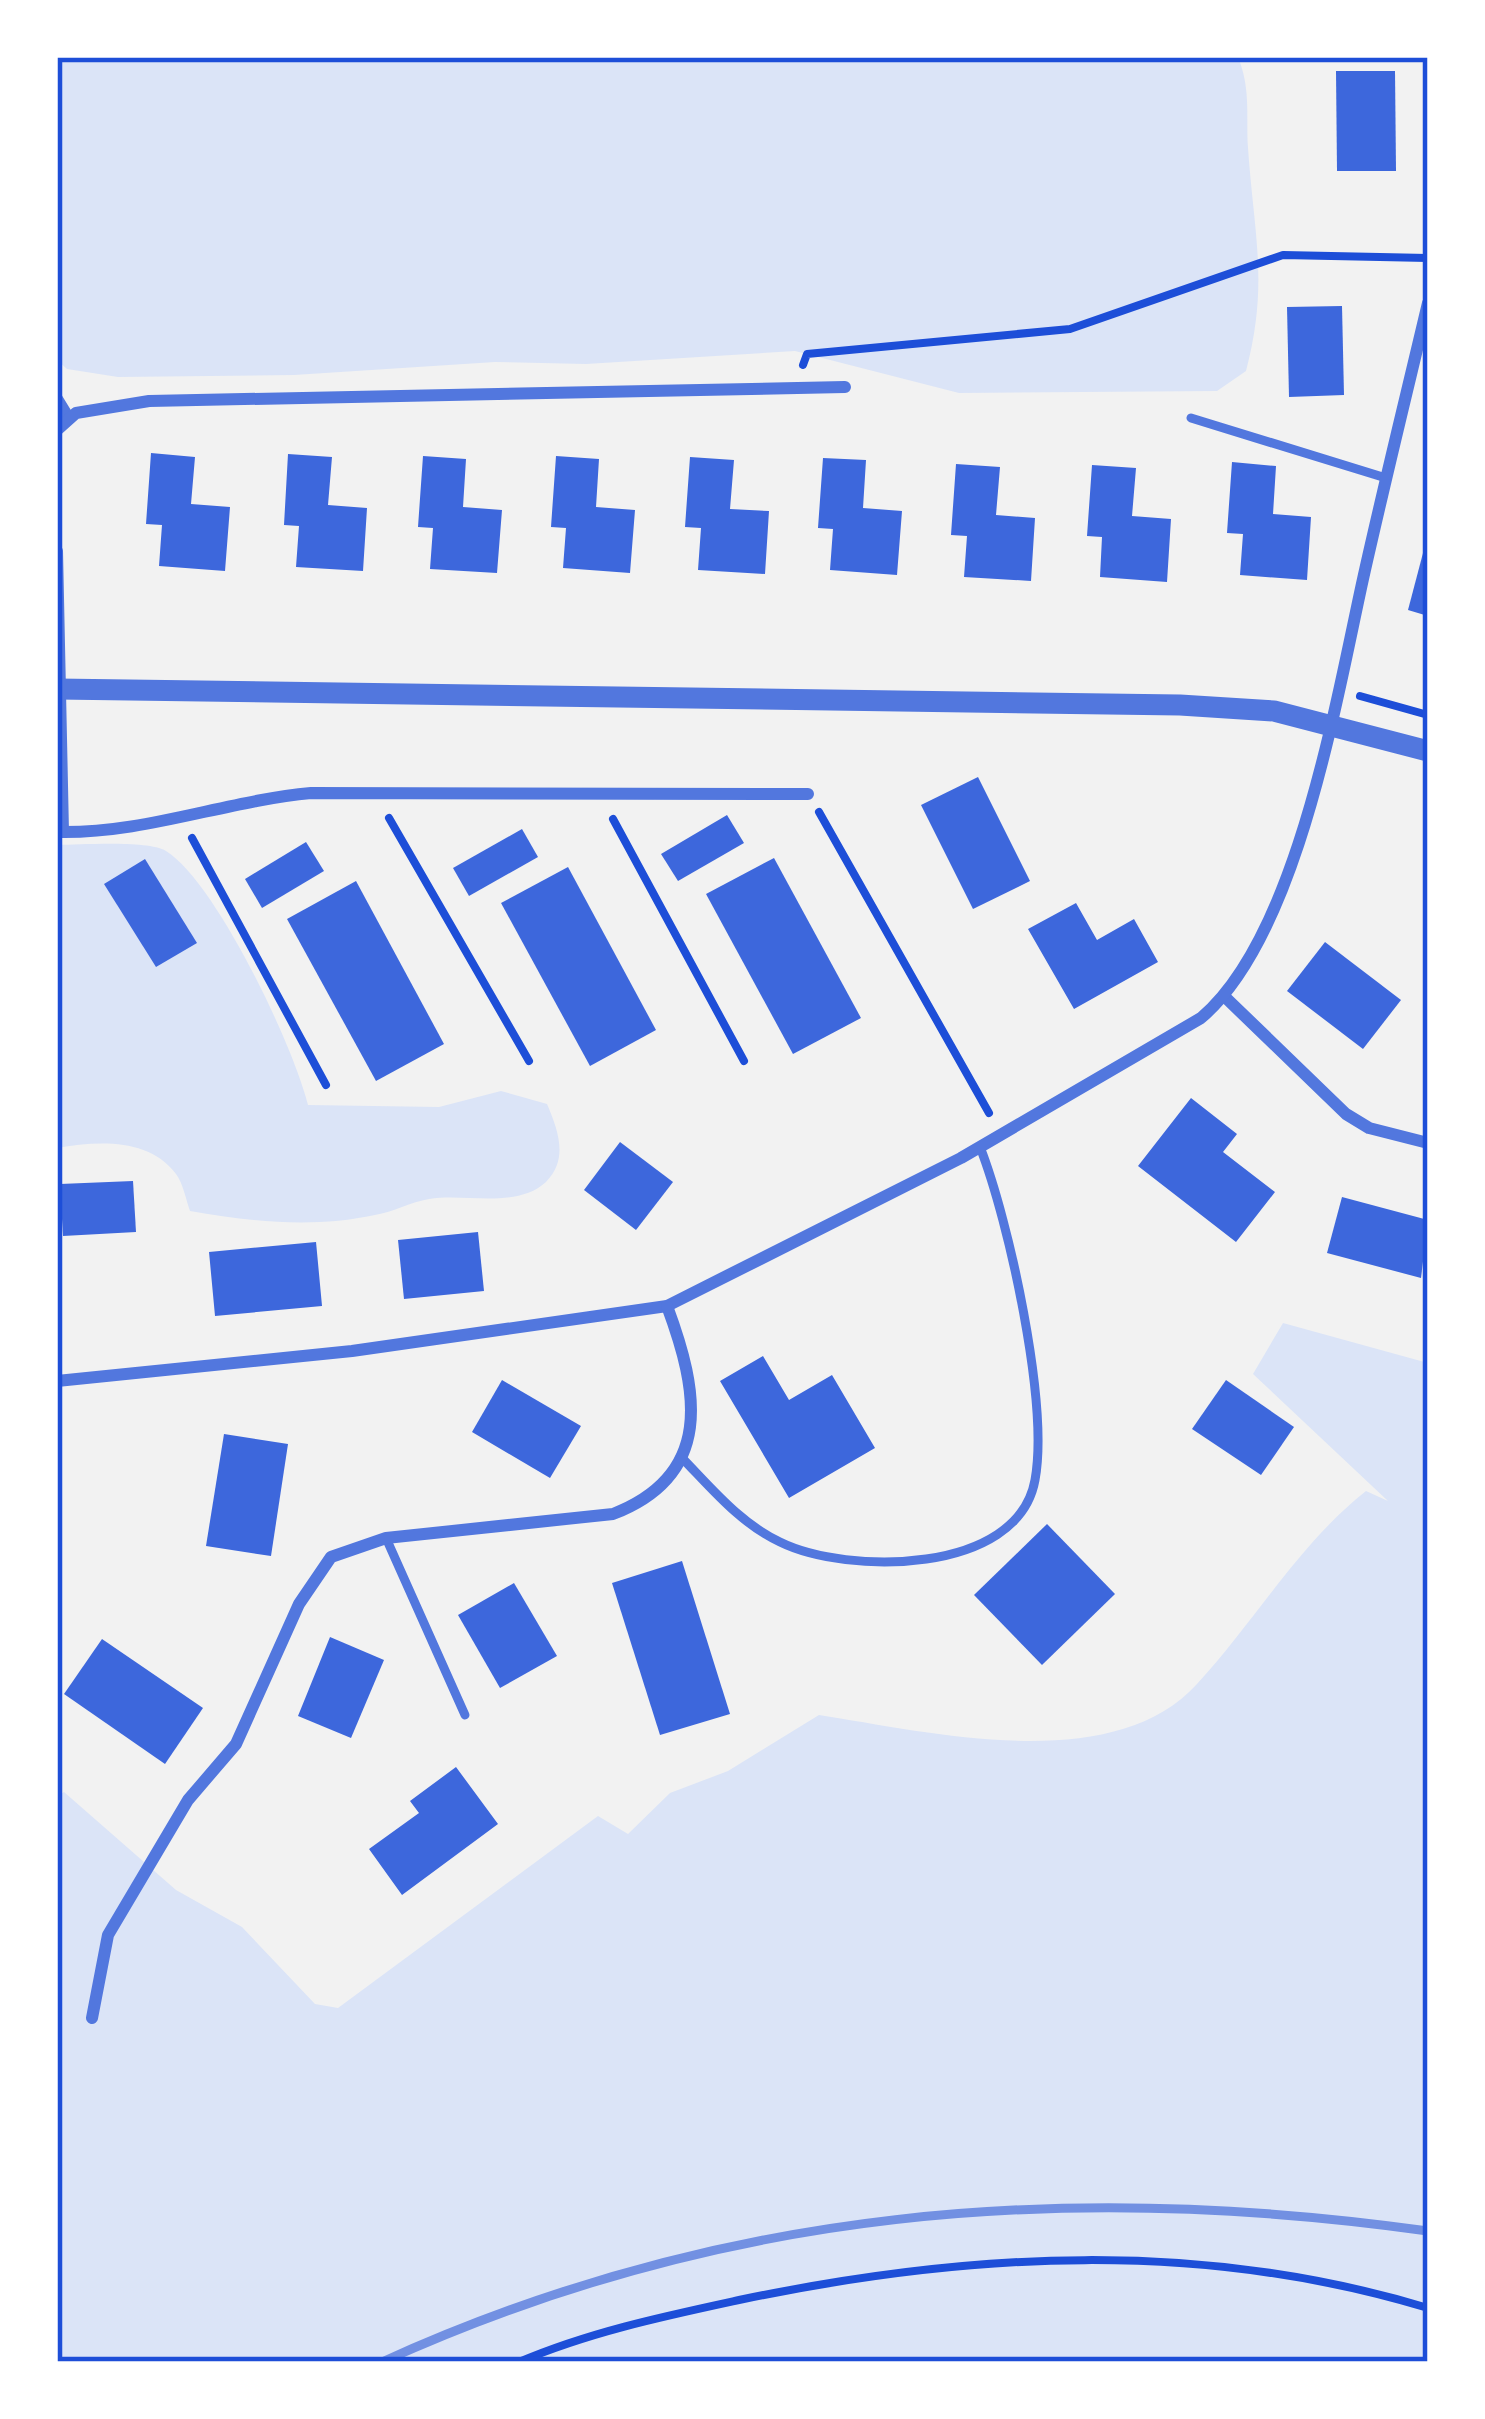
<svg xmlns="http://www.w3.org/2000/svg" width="1485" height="2419" font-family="Montserrat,sans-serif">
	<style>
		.green { fill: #dbe4f7 }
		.building { fill: #3d67dc }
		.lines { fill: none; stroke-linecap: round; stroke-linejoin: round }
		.path { stroke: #1d4ed8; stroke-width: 8 }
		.service { stroke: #5277de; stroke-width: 9 }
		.minor { stroke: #5277de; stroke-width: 12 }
		.tertiary { stroke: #5277de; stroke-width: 21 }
		.rail { stroke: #7290e2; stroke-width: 9 }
		.neatline { fill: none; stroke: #1d4ed8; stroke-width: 4.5 }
	</style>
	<rect width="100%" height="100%" fill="#f2f2f2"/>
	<!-- green -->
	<g class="green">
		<path d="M57,57H1238C1251,89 1246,115 1248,148C1254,235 1269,284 1246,371L1217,391L959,393L795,351L586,364L495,362L294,375L118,377L67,369L57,360Z"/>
		<path d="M57,845C82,845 147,840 166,851C216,882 294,1047 308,1105L439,1107L501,1091L547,1104C558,1130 569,1159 546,1182C517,1209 465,1193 429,1199C411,1202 393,1212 375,1215C315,1228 250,1222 190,1211C186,1200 183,1183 176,1174C149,1137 96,1141 57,1148Z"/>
		<path d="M1283,1323L1428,1363V2362H57V1796L64,1792L176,1890L242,1927L315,2004L338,2008L598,1816L628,1834L670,1793L728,1771L819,1715C930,1732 1113,1777 1197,1684C1256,1620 1298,1545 1366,1491L1388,1501L1253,1374Z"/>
	</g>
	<!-- building -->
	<g class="building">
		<polygon points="1336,71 1395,71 1396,171 1337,171"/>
		<polygon points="1342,306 1344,395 1289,397 1287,307"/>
		<polygon points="151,453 195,457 191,504 230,507 225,571 159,566 162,525 146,524"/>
		<polygon points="288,454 332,457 328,505 367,508 363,571 296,567 299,526 284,525"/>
		<polygon points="423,456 466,459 463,507 502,510 497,573 430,569 433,528 418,527"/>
		<polygon points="556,456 599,459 596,507 635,510 630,573 563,568 566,528 551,527"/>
		<polygon points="690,457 734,460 730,509 769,511 765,574 698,570 701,528 685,527"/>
		<polygon points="823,458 866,460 863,508 902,511 897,575 830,570 833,529 818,528"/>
		<polygon points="1232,462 1276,466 1273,514 1311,517 1307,580 1240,575 1243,534 1227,533"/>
		<polygon points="956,464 1000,467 996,515 1035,518 1031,581 964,577 967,536 951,535"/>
		<polygon points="1092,465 1136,468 1132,516 1171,519 1167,582 1100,577 1102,537 1087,536"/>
		<polygon points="1423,553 1428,555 1428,616 1408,610"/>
		<polygon points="978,777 1030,881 973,909 921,805"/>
		<polygon points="727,815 744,843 678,881 661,854"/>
		<polygon points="522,829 538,857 469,896 453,868"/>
		<polygon points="306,842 324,871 262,908 245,879"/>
		<polygon points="774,858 861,1018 793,1054 706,894"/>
		<polygon points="145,859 197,943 156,967 104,884"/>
		<polygon points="568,867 656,1030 590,1066 501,903"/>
		<polygon points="356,881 444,1044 376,1081 287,919"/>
		<polygon points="1076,903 1097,940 1134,919 1158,962 1074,1009 1028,929"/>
		<polygon points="1325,942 1401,1000 1363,1049 1287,991"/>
		<polygon points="1191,1098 1237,1134 1223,1152 1275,1192 1236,1242 1138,1166"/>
		<polygon points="620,1142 673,1182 636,1230 584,1190"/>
		<polygon points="133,1181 136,1232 63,1236 60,1184"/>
		<polygon points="1342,1197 1428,1220 1421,1278 1327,1253"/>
		<polygon points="478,1232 484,1291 404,1299 398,1240"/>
		<polygon points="316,1242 322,1306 215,1316 209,1252"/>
		<polygon points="763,1356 789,1400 832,1375 875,1448 789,1498 720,1381"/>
		<polygon points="502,1380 581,1426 550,1478 472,1432"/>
		<polygon points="1226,1380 1294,1427 1261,1475 1192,1429"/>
		<polygon points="224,1434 288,1444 271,1556 206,1546"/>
		<polygon points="1047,1524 1115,1594 1042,1665 974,1595"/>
		<polygon points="682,1561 730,1714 660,1735 612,1583"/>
		<polygon points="514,1583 557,1656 500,1688 458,1615"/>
		<polygon points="330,1637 384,1660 351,1738 298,1716"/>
		<polygon points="102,1639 203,1708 165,1764 64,1694"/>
		<polygon points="456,1767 498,1824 402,1895 369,1849 419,1813 410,1801"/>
	</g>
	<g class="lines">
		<!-- path -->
		<g class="path">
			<polyline points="803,365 807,354 1070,329 1283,255 1428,258"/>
			<polyline points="1360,696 1428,715"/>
			<polyline points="819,812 989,1113"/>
			<polyline points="389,818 529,1061"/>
			<polyline points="613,819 744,1061"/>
			<polyline points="192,838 326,1085"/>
			<path d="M519,2362C589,2332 665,2316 739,2300C970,2252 1200,2239 1428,2308"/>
		</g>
		<!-- service -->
		<g class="service">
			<polyline points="1191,418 1386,478"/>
			<path d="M683,1459C713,1490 740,1523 780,1542C847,1575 1018,1575 1035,1480C1049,1404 1009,1221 980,1147"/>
			<polyline points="386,1538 465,1715"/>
		</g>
		<!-- minor -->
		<g class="minor">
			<polyline points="57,399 68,417"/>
			<polyline points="57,430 76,413 149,401 845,387"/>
			<polyline points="57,551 63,832"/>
			<path d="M57,832C144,834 225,801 311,793L808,794"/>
			<polyline points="1225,997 1346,1114 1369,1128 1428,1143"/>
			<path d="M57,1381L352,1351L667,1306L961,1158L1201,1018C1299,935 1337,694 1365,570C1385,481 1407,392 1428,303"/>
			<path d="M92,2018L108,1935L188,1800L236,1744L299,1604L331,1557L386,1538L613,1514C714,1475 699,1392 667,1306"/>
		</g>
		<!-- tertiary -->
		<polyline class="tertiary" points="57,689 1180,705 1274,711 1428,751"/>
		<!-- rail -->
		<path class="rail" d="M382,2362C721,2208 1064,2180 1428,2231"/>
	</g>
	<!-- border -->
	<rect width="1485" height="2419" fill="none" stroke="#ffffff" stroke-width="120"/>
	<rect x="60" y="60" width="1365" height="2299" class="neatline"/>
</svg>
